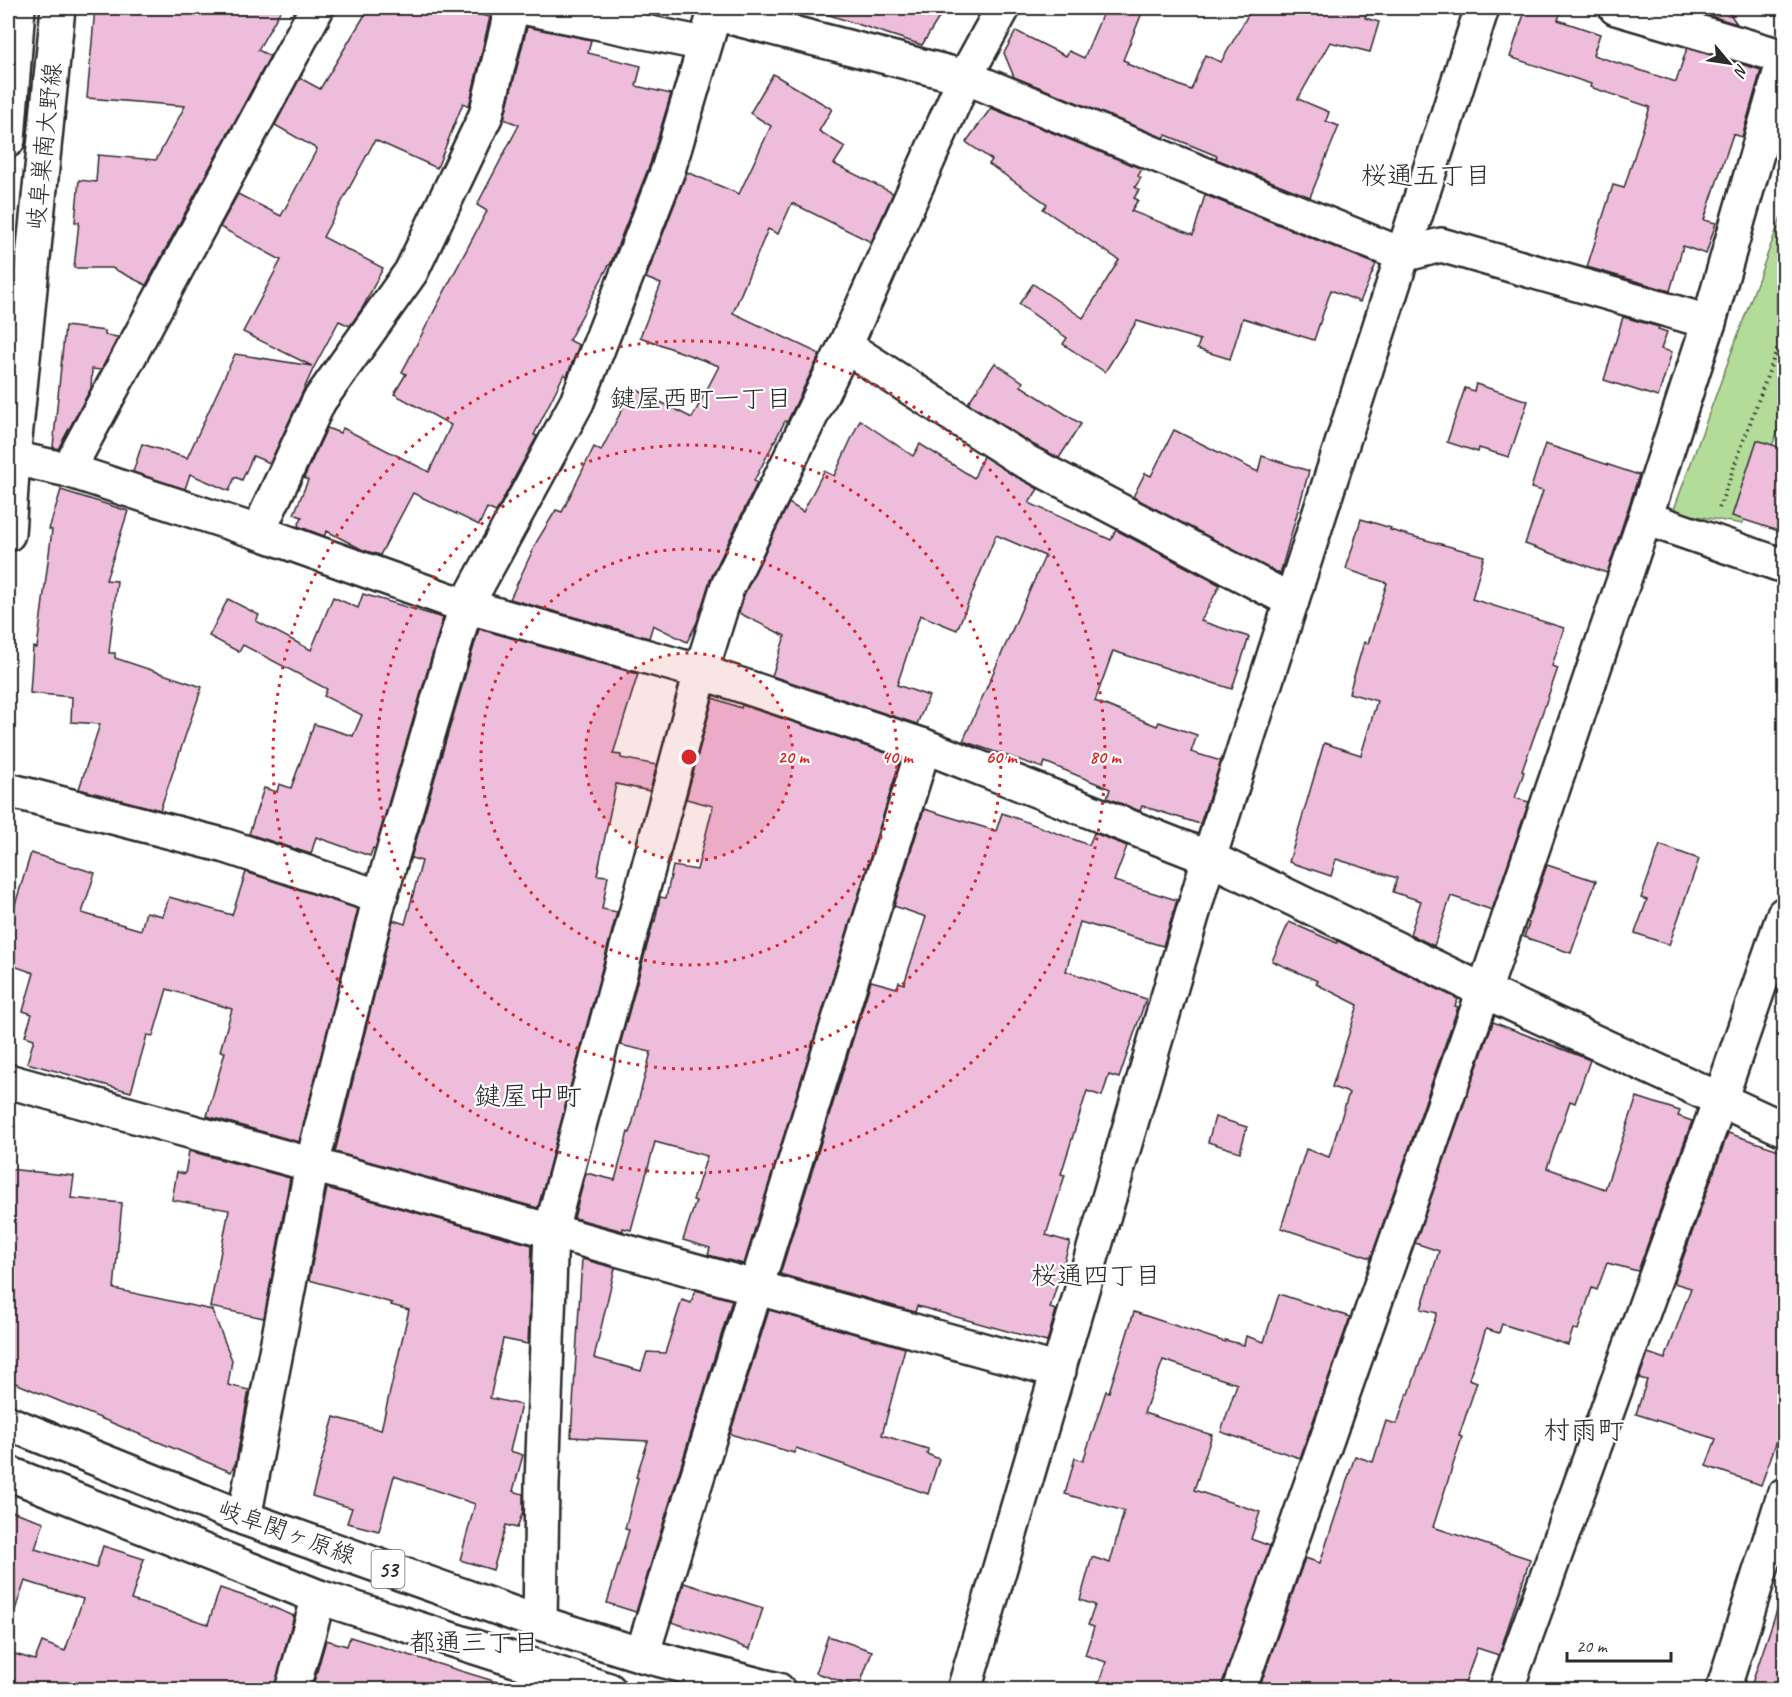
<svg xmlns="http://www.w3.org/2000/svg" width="1792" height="1697" font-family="Caveat,'Klee One',sans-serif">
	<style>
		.green { fill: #b3dc99; stroke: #6f8462; stroke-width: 1.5 }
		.building { fill: #efbddc; stroke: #2b2b2b; stroke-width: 1.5 }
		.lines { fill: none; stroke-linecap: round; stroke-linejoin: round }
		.minor-casing { stroke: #2b2b2b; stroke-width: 38 }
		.major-casing { stroke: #2b2b2b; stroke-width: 38 }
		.path { stroke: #2b2b2b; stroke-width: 4; stroke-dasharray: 1.5 4.5; stroke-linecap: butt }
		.minor { stroke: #fff; stroke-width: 33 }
		.major { stroke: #fff; stroke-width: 33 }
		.ring { fill: none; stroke: #d62828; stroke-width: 3; stroke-dasharray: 3 6 }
		.labels { text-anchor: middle; stroke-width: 4.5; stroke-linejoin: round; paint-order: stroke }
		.shield { fill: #fff; stroke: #6b6b6b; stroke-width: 1.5 }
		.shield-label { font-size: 22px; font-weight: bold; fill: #2b2b2b }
		.street-label { font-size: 24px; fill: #2b2b2b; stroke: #fff }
		.neighbourhood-label { font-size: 26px; fill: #2b2b2b; stroke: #fff }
		.quarter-label { font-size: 27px; fill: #2b2b2b; stroke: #fff }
		.centre { fill: #d62828; stroke: #fff; stroke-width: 3 }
		.ring-label { font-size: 18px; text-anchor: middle; font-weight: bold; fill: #d62828; stroke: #fff; stroke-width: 4.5; stroke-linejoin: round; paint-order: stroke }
	</style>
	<rect width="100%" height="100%" fill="#fff"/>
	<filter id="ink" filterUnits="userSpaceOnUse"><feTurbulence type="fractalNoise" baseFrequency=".0167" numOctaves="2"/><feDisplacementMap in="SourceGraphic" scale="12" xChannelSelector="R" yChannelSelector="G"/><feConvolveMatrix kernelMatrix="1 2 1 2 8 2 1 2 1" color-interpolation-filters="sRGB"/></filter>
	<g filter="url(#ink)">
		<!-- green -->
		<polygon class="green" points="1784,209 1784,415 1742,524 1673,512"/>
		<!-- building -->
		<g class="building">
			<polygon points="95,8 282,8 258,50 270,56 146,285 112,268 74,268 79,222 75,222 79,180 96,182 98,155 156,160 185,106 87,98"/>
			<polygon points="369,8 452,8 490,17 469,106 463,103 437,168 375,140 323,237 383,268 363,307 350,326 339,321 314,367 270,463 253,456 242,480 235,477 229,491 190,474 185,489 133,472 142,444 187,458 235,354 312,366 243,332 281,260 220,227 238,194 281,216 317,149 275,125 300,78 320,89"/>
			<polygon points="824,8 945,8 922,45 823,13"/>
			<polygon points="1105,8 1144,8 1123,60 1128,62 1127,64 1191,90 1205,55 1221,62 1252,8 1367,8 1365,18 1379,22 1370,52 1330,42 1298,99 1329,112 1326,121 1339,126 1310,197 1216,159 1217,156 1166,135 1164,138 1014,77 1004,53 1016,31 1066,56 1069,51 1084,58"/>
			<polygon points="1526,8 1562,8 1558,20 1600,34 1593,55 1676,82 1687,48 1761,70 1742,137 1733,134 1704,220 1716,223 1706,254 1683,246 1670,291 1587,267 1613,185 1624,188 1650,107 1590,87 1591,84 1510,57"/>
			<polygon points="1699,8 1726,8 1737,24 1698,12"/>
			<polygon points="527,27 591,40 588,53 641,66 636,86 671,94 650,164 610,265 609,265 569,340 579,345 567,376 564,374 534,435 537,436 496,512 487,508 479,525 413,493 380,555 363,550 327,531 324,536 298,526 302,517 294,514 308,480 304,478 327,428 340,433 343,428 429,472 451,425 394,394 406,374 402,372 487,211 477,205 519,125 504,119"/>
			<polygon points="773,74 832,109 819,131 845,147 834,164 893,193 871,242 792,203 778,234 768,229 733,313 820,354 787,422 785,421 754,481 757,483 710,580 697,622 687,642 653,625 649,638 510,599 537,541 556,510 562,512 594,447 601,451 633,388 692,418 719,366 640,337 661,284 646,278 687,172 739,194 771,126 750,113"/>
			<polygon points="991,108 1142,169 1138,176 1141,178 1135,187 1139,190 1134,198 1138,200 1131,211 1193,235 1205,195 1376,264 1360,302 1331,290 1314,340 1243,318 1230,359 1197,349 1200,340 1137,321 1105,372 1063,344 1067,338 1019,304 1033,284 1083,318 1119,260 1043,209 1047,204 989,164 992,160 966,142"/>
			<polygon points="1623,317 1659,327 1658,329 1667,332 1661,349 1672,352 1658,397 1604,380"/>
			<polygon points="65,326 105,331 105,335 118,337 101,370 92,369 91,388 58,449 53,447"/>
			<polygon points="995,363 1023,382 1021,386 1081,424 1059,458 1032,444 968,403"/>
			<polygon points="1476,384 1528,401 1509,457 1479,448 1478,452 1447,442 1465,388 1474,391"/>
			<polygon points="860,420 913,456 920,444 974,478 983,456 1038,489 1029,503 1111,540 1116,530 1220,585 1201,621 1249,637 1232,689 1113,651 1095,701 1157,726 1159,722 1197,735 1191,752 1221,761 1200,824 1142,806 1140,811 1107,798 1110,789 1045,762 1043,768 963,741 1045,556 996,535 957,630 920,615 897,685 929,696 917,724 772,676 785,636 739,613 744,595 789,503 803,512 824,471 834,476"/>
			<polygon points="1174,430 1258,472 1262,456 1309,471 1280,574 1133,497 1145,473 1151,476"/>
			<polygon points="1757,440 1785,449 1785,533 1732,516"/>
			<polygon points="1545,444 1639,475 1607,573 1525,544 1543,491 1531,488"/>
			<polygon points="61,490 128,511 106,580 117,581 109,653 115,653 115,658 202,687 160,810 79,789 100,724 71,722 72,697 30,693 33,647 37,648 52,530 49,529"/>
			<polygon points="1361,519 1391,528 1390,530 1484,556 1472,599 1564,628 1552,666 1558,668 1522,771 1524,772 1515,798 1529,802 1492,910 1451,896 1434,946 1410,934 1421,901 1393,892 1397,878 1336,859 1331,876 1289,862 1324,743 1361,755 1377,701 1349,693 1364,642 1368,644 1387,583 1346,569"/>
			<polygon points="363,594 443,618 375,849 373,848 370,856 316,837 311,854 249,834 264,788 277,792 279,784 291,788 314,724 353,736 362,715 324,696 327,689 243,645 239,652 209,636 228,599 259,615 256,621 311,650 333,597 358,608"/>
			<polygon points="479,629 638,674 613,754 621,755 621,758 657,765 650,791 616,784 597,875 608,876 602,909 617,912 538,1208 335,1152 393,920 405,924 422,861 411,858"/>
			<polygon points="713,698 741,708 742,705 901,758 744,1264 708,1255 710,1248 683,1240 696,1201 693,1200 707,1156 655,1142 631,1230 623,1228 623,1231 574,1218 586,1173 615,1180 628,1132 630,1133 651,1052 620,1045 654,920 655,921 660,897 666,898 673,866 697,870 713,806 686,799"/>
			<polygon points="924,809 996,831 1002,813 1089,845 1094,833 1127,846 1114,881 1177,900 1163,946 1080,922 1066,971 1146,999 1119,1078 1109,1075 1102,1096 1087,1091 1061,1174 1065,1175 1046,1235 1070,1242 1050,1308 1056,1310 1047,1342 917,1306 915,1312 780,1274 871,981 897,988 899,982 904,984 926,917 894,906"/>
			<polygon points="1660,845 1699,859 1669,945 1635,933 1647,900 1641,898"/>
			<polygon points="31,853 95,873 82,913 141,930 146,912 163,916 169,897 232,915 246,872 358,909 299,1142 207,1116 225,1052 220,1051 232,1009 167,989 153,1036 147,1035 131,1092 27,1063 34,1039 25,1036 32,1014 23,1011 34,973 8,964 8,940 9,924"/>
			<polygon points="1547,865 1596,881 1571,953 1524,937 1529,923 1527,922"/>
			<polygon points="1289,922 1337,943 1338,941 1458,999 1455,1006 1458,1007 1371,1258 1281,1228 1306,1149 1329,1157 1349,1093 1332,1087 1358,1005 1316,984 1318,981 1272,961"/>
			<polygon points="1493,1022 1590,1060 1575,1103 1570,1101 1547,1168 1605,1189 1637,1097 1680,1111 1678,1116 1692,1121 1638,1271 1607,1263 1597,1290 1592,1288 1578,1330 1573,1329 1568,1345 1502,1324 1499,1333 1486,1329 1469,1379 1477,1382 1459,1436 1462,1437 1433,1527 1530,1559 1499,1655 1477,1648 1463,1689 1259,1689 1305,1558 1320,1563 1355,1456 1373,1462 1386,1421 1397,1424 1407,1394 1409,1394 1437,1313 1421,1309 1439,1251 1415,1243"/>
			<polygon points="1215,1117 1247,1127 1240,1152 1208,1142"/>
			<polygon points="1728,1133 1785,1152 1785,1418 1761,1485 1706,1466 1716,1439 1636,1414 1647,1380 1639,1378 1648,1353 1665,1359 1691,1288 1674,1283"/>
			<polygon points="189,1151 290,1178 264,1318 210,1307 229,1210 172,1200 177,1172 185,1174"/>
			<polygon points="8,1169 74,1176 71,1198 122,1203 114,1289 212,1310 232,1360 228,1385 249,1390 236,1462 231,1472 8,1380"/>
			<polygon points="327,1188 532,1245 528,1344 503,1339 490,1398 521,1405 510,1451 523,1455 513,1491 523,1494 523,1511 517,1528 506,1525 493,1570 460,1560 475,1504 394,1476 379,1531 347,1523 352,1508 312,1496 334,1417 381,1430 409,1310 391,1305 392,1303 309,1280"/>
			<polygon points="582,1259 615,1268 594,1358 641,1371 647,1352 665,1353 682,1300 691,1303 695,1290 732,1300 636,1612 607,1603 629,1530 625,1529 638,1478 636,1477 648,1441 571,1437"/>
			<polygon points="1279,1294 1350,1317 1300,1458 1221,1432 1237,1384 1163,1360 1144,1413 1212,1435 1194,1490 1260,1512 1251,1539 1270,1546 1221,1689 1097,1689 1106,1662 1085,1655 1094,1627 1088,1625 1095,1605 1080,1600 1092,1557 1110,1563 1124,1511 1065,1494 1075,1458 1083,1461 1106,1391 1109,1392 1134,1312 1225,1342 1225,1340 1244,1345 1246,1336 1264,1342"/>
			<polygon points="769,1310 905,1348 882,1435 928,1449 927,1454 939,1459 928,1494 796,1448 794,1453 730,1434"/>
			<polygon points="8,1510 44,1522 35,1549 96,1568 103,1546 144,1559 131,1600 208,1624 220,1588 250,1598 294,1616 274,1689 8,1689 8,1652 35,1660 42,1642 65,1651 83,1599 25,1581 13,1616 8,1615"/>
			<polygon points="684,1583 763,1608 750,1649 672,1622"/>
			<polygon points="1780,1601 1785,1602 1785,1689 1750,1689"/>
			<polygon points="828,1636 872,1651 859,1687 816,1673"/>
			<polygon points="350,1637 497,1682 496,1689 312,1689 326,1640 347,1646"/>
		</g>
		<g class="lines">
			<!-- minor casing -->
			<g class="minor-casing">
				<g id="minor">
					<polyline points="527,8 704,44"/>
					<polyline points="1616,8 1784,57"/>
					<polyline points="714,13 965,77 1403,255 1441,245 1709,322"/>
					<polyline points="845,346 1023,460 1292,601"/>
					<polyline points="8,455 13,458 68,470 258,532 466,606 701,672 924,746 1209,858 1484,991 1784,1129"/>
					<polyline points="68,470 317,8"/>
					<polyline points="1645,518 1784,566"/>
					<polyline points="258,532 319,401 411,272 486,115 512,8"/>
					<polyline points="8,790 226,846 380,897"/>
					<polyline points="8,1081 1059,1371"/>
					<polyline points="244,1518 312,1165 380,897 466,606 577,402 668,170 716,8"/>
					<polyline points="540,1623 542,1485 551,1230 701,672 727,588 845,346 965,77 1003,8"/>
					<polyline points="642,1655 924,746"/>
					<polyline points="292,1690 319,1597"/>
					<polyline points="964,1690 1209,858 1482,8"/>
					<polyline points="1239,1690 1484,991 1645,518 1709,322 1784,59"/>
					<polyline points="1506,1690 1720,1100 1784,914"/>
					<polyline points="1723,1690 1784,1495"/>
				</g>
			</g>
			<!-- major casing -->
			<g class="major-casing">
				<g id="major">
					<polyline points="8,140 18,8"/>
					<polyline points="8,534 13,458 58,8"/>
					<polyline points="8,1423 244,1518 540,1623 642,1655 778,1690"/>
					<polyline points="8,1473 319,1597 609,1690"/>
				</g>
			</g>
			<!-- path -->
			<polyline class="path" points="1719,508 1784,330"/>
			<!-- minor -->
			<use href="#minor" class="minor"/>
			<!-- major -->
			<use href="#major" class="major"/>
		</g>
	</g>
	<!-- distance rings -->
	<circle cx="689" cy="757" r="104" fill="#d62828" fill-opacity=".12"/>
	<g class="ring">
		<circle cx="689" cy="757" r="104"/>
		<circle cx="689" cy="757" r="208"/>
		<circle cx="689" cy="757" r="312"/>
		<circle cx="689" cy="757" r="416"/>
	</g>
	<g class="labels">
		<!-- shield labels -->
		<rect class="shield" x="371.5" y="1550" width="33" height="38" rx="4.5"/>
		<g class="shield-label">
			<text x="388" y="1577">53</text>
		</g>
		<!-- street labels -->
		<g class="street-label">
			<text transform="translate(44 146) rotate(-84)" y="8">岐阜巣南大野線</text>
			<text transform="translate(287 1532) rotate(20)" y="8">岐阜関ヶ原線</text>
		</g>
		<!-- neighbourhood labels -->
		<g class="neighbourhood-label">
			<text x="1426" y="184">桜通五丁目</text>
			<text x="701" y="407">鍵屋西町一丁目</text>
			<text x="1096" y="1284">桜通四丁目</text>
			<text x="474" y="1651">都通三丁目</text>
		</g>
		<!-- quarter labels -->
		<g class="quarter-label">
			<text x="528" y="1105">鍵屋中町</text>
			<text x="1584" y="1439">村雨町</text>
		</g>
	</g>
	<circle cx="689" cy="757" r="9" class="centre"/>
	<g class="ring-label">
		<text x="793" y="763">20 m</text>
		<text x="897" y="763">40 m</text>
		<text x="1001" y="763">60 m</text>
		<text x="1105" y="763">80 m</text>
	</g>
	<!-- margin -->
	<rect width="1792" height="1697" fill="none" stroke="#fff" stroke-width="30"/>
	<rect x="15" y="15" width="1762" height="1667" fill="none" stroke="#2b2b2b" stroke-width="2" filter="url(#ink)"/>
	<!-- north arrow -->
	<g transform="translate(1729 63) rotate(119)" stroke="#ffffff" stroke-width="4.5" paint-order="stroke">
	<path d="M0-4.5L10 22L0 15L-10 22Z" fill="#2b2b2b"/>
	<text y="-9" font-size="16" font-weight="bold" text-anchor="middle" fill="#2b2b2b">N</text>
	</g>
	<!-- scale -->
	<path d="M1567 1652v9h104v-9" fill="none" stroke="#2b2b2b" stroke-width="3"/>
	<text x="1576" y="1652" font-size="18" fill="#2b2b2b" stroke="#ffffff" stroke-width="4.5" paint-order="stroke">20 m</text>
</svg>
